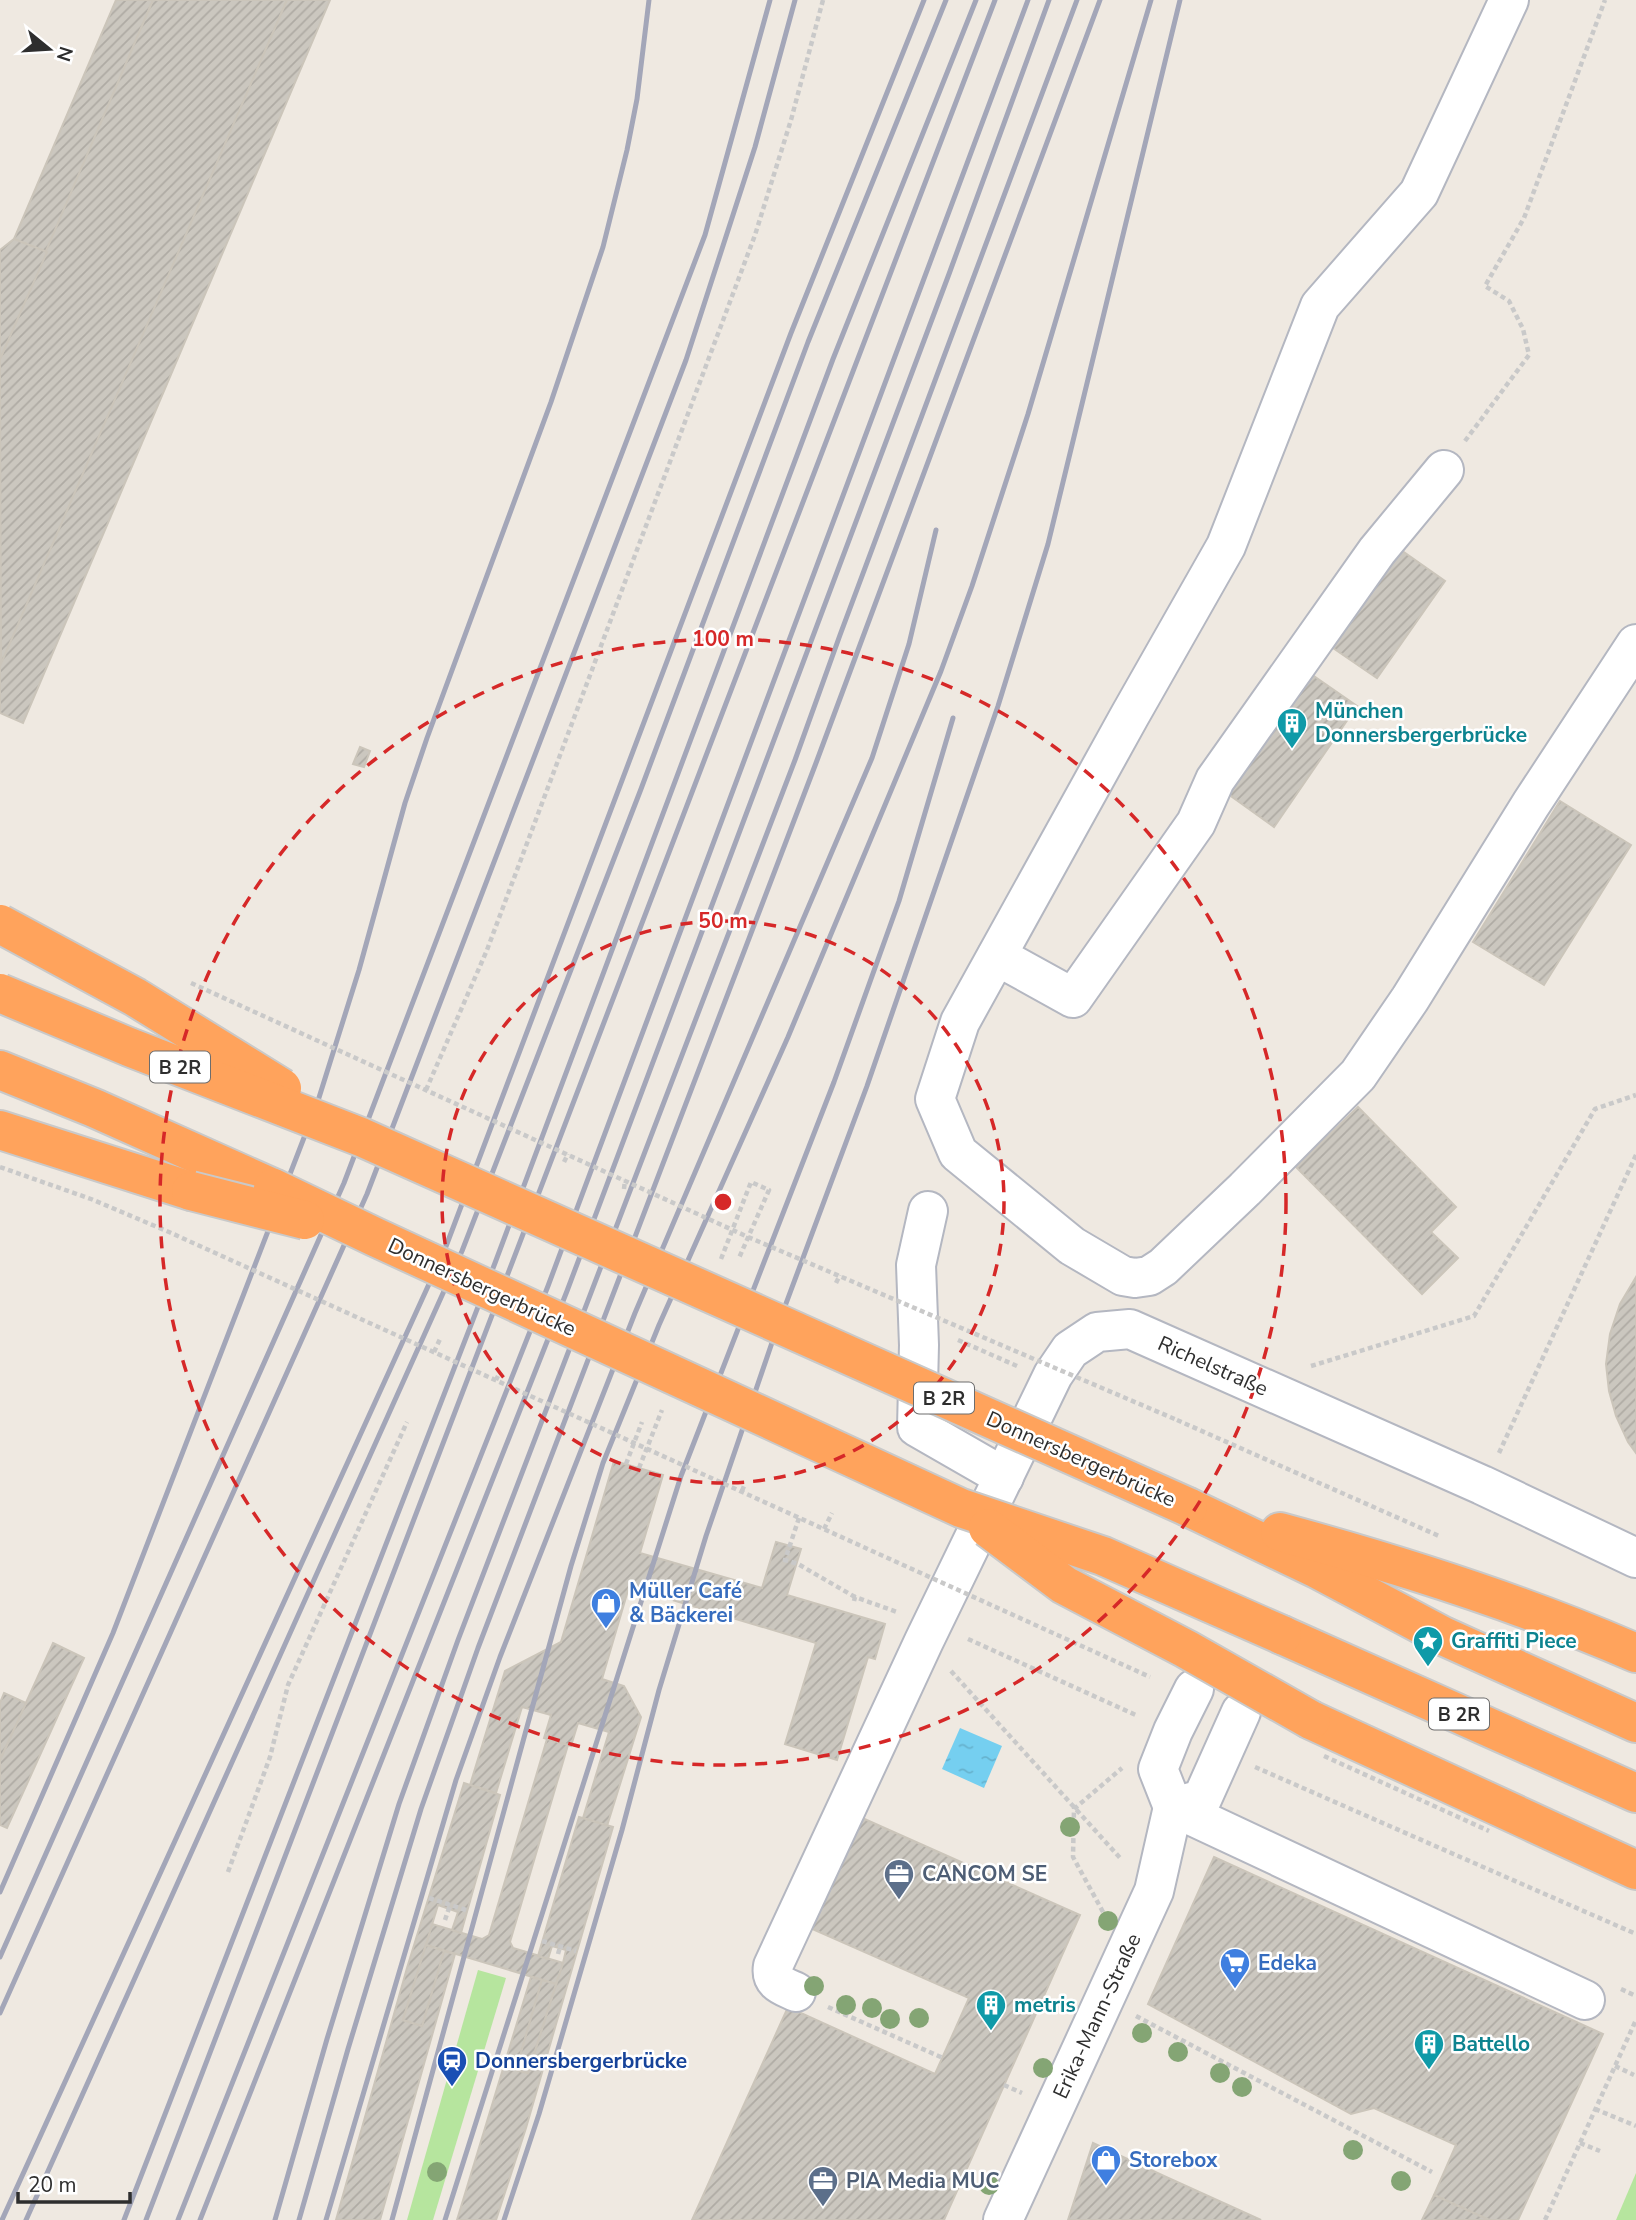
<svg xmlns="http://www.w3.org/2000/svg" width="1636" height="2220" font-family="'Nunito Sans',sans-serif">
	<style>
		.grass { fill: #b6e59e }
		.water { fill: url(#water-ripples) }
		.building { fill: url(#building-hatch); stroke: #cbc5ba; stroke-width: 2 }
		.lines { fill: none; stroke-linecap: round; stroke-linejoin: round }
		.minor-casing { stroke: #b4b7c1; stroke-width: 42 }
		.highway-casing { stroke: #c9c9c9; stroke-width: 42 }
		.path { stroke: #c9c9c9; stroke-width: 4.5; stroke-dasharray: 5 3.5; stroke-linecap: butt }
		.minor { stroke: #fff; stroke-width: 38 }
		.highway { stroke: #ffa35c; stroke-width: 38 }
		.rail { stroke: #a3a6b8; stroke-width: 5 }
		.highway-bridge-casing { stroke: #c9c9c9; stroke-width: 42; stroke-linecap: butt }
		.path-bridge { stroke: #c9c9c9; stroke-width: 4.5; stroke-dasharray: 5 3.5; stroke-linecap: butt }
		.highway-bridge { stroke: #ffa35c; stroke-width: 38 }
		.tree { fill: #84a574 }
		.ring { fill: none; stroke: #d62828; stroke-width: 3.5; stroke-dasharray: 12 9 }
		.labels { text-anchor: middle; stroke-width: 5; stroke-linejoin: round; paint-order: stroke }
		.shield { fill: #fff; stroke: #6d6d6d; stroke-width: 2 }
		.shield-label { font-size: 19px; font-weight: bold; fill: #2e2e2e }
		.culture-label { font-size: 21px; font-weight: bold; fill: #0d838f; stroke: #fff; text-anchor: start }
		.street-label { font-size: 21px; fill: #2e2e2e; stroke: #fff }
		.shop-label { font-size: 21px; font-weight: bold; fill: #366cbe; stroke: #fff; text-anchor: start }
		.service-label { font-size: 21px; font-weight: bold; fill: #4e5e75; stroke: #fff; text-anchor: start }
		.transit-label { font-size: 21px; font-weight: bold; fill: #164399; stroke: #fff; text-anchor: start }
		.centre { fill: #d62828; stroke: #fff; stroke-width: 3.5 }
		.ring-label { font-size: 21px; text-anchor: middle; font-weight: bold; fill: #d62828; stroke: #fff; stroke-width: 5; stroke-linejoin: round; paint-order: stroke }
	</style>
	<defs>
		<pattern id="water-ripples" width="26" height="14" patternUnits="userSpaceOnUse" patternTransform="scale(1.75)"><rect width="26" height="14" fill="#75cff0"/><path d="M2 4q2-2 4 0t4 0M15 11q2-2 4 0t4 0" fill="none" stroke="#66b2ce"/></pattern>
		<pattern id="building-hatch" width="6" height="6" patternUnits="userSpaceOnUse" patternTransform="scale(1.75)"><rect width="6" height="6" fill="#cbc7bf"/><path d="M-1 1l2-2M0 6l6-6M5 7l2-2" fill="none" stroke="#afaba4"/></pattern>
	</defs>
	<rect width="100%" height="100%" fill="#efe9e1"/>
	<!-- grass -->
	<g class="grass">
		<polygon points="478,1970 506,1978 433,2220 407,2220"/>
		<polygon points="1636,2173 1636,2220 1616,2220"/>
	</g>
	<!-- water -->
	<polygon class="water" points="960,1728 1002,1746 984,1788 942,1769"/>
	<!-- building -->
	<g class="building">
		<polygon points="116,0 153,0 47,252 14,239"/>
		<polygon points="153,0 287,0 1,666 0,359"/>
		<polygon points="287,0 330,0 23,723 0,713 0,666"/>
		<polygon points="14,239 47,252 0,359 0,250"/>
		<polygon points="1401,550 1445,581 1377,678 1333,648"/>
		<polygon points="1311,674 1357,706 1274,827 1228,794"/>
		<polygon points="360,747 370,751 364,767 353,764"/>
		<polygon points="1560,801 1631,845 1544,985 1473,942"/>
		<polygon points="1358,1107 1456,1207 1431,1232 1458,1258 1422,1294 1296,1167"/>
		<polygon points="1636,1277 1636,1453 1628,1442 1616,1416 1609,1391 1606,1364 1610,1334 1620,1304"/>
		<polygon points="614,1461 663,1475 640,1553 762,1588 776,1542 801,1549 787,1595 885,1624 875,1659 868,1657 837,1760 785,1744 816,1643 629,1587 602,1679 624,1686 641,1717 607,1826 583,1818 609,1732 578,1723 571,1746 544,1738 551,1715 522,1707 496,1793 470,1785 505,1671 561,1642"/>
		<polygon points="53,1643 84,1658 7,1828 0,1825 0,1760"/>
		<polygon points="4,1693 26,1703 0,1760 0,1703"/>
		<polygon points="547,1739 568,1745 510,1942 513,1948 563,1963 556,1984 426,1945 432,1924 482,1939 489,1935"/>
		<polygon points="464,1783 500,1795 461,1933 452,1930 458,1912 438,1905 403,2020 422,2026 444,1951 455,1954 380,2220 336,2220 407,1968"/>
		<polygon points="579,1817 613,1827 526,2128 496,2220 457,2220 531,1977 542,1980 516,2070 528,2073 563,1963 566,1950 552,1946 548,1959 538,1956"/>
		<polygon points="860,1817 1080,1915 944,2220 692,2220 788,2007 935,2074 969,1998 810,1928"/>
		<polygon points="1214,1857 1603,2034 1518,2220 1489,2220 1434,2195 1456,2145 1374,2108 1351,2114 1148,2004"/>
		<polygon points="426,1945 444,1951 422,2026 403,2020"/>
		<polygon points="542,1980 556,1984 528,2073 516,2070"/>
		<polygon points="1093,2143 1164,2176 1261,2220 1068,2220"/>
		<polygon points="1434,2195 1489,2220 1422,2220"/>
	</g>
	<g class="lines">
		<!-- minor casing -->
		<g class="minor-casing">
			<g id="minor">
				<polyline points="1509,0 1419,193 1320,306 1226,546 1130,715 960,1022 935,1099 958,1153 1072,1246 1123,1276 1135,1278 1149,1276 1163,1267 1245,1189 1358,1075 1410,999 1531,804 1636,644"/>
				<polyline points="997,956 1073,998 1196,823 1215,780 1377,551 1444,470"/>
				<polyline points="928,1211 916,1265 919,1345 917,1427 1004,1477"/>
				<polyline points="1194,1689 1173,1731 1158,1769 1173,1807 1585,2000"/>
				<polyline points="1173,1807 1202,1799 1241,1712"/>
				<path d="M796,1992C783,1986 770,1983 773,1966L924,1641L1053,1375L1070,1350L1097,1332L1130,1329L1482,1485L1636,1558"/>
				<polyline points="1003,2220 1154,1891 1173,1807"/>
			</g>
		</g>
		<!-- highway casing -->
		<g class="highway-casing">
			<g id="highway">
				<polyline points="0,1070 94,1108 273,1188"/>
				<polyline points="0,1130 191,1191"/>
				<polyline points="1188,1507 1317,1569 1443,1636 1636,1723"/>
				<path d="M1280,1532C1401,1565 1521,1603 1636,1653"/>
				<polyline points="1282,1635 1636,1793"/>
				<polyline points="1311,1720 1636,1870"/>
			</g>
		</g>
		<!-- path -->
		<g class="path">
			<polyline points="1465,441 1529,355 1523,329 1509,301 1485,286 1524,218 1605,0"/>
			<polyline points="426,1090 487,950 755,235 791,120 823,0"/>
			<polyline points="564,1162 568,1154"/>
			<polyline points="624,1189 625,1180"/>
			<polyline points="721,1259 751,1182 769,1190 739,1258"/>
			<polyline points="836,1283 840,1275"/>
			<polyline points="958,1340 1017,1366"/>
			<polyline points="434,1352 440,1339"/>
			<polyline points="1311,1366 1474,1316 1595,1109 1636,1095"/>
			<polyline points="496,1380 498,1376"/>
			<polyline points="1177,1420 1439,1536"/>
			<polyline points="1499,1453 1636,1155"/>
			<polyline points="626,1464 642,1422"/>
			<polyline points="639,1468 662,1410"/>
			<polyline points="742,1491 744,1486"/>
			<polyline points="799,1518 785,1560 798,1564 855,1597"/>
			<polyline points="824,1529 832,1513"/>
			<polyline points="854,1601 855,1597 897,1612"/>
			<polyline points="968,1639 1138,1716"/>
			<polyline points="951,1671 1121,1859"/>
			<polyline points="1255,1767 1636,1934"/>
			<polyline points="228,1872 270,1757 288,1685 407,1422"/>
			<polyline points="429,1898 466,1910"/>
			<polyline points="1103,1912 1073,1857 1074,1809 1122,1768"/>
			<polyline points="445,1920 450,1905"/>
			<polyline points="542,1941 576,1951"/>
			<polyline points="558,1954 560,1947"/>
			<polyline points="1621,1989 1636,1996"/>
			<polyline points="828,2007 943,2058"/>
			<polyline points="1136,2016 1432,2172"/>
			<polyline points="1615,2066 1634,2075"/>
			<polyline points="1004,2085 1022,2093"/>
			<polyline points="1595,2109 1636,2126"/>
			<polyline points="1580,2143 1600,2151"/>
			<polyline points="1545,2220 1636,2020"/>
		</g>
		<!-- minor -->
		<use href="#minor" class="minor"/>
		<!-- highway -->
		<use href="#highway" class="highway"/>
		<!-- rail -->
		<g class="rail">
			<polyline points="0,1892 113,1633 317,1104 359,970 405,803 427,738 551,402 603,247 627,150 637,99 649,0"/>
			<polyline points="0,1957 344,1183 705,235 770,0"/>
			<polyline points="0,2013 367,1194 686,360 755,147 795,0"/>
			<polyline points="2,2220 445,1249 791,333 924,0"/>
			<polyline points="26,2220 462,1251 641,789 808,342 946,0"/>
			<polyline points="124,2220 495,1263 833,359 976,0"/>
			<polyline points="146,2220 995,0"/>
			<polyline points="178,2220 548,1286 1028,0"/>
			<polyline points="200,2220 567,1291 949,274 1049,0"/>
			<polyline points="275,2220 327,2039 399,1804 458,1640 795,760 840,635 1077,0"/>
			<polyline points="299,2220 348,2049 421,1809 478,1648 816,763 1100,0"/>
			<polyline points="326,2220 456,1780 500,1657 635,1313 872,758 909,644 936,530"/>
			<polyline points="392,2220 571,1566 603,1463 659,1325 788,1037 941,671 972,586 1028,414 1151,0"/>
			<polyline points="445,2220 681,1476 834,1082 899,901 953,718"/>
			<polyline points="504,2220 539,2114 622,1830 659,1690 706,1536 778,1325 867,1086 998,706 1048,544 1180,0"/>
		</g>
		<!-- highway-bridge casing -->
		<g class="highway-bridge-casing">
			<g id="highway-bridge">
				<polyline points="0,924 135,997 282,1088"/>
				<polyline points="0,993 129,1047 361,1137 1188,1507"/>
				<polyline points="273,1188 375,1237 961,1508 1103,1556 1282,1635"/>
				<polyline points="191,1191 305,1220"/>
				<polyline points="988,1528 1064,1585 1186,1649 1311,1720"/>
			</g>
		</g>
		<!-- path-bridge -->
		<g class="path-bridge">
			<polyline points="191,983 748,1237 1177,1420"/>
			<polyline points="0,1167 91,1199 169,1232 1150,1677"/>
			<polyline points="1324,1756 1489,1831"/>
		</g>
		<!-- highway-bridge -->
		<use href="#highway-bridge" class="highway-bridge"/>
	</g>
	<!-- trees -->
	<g class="tree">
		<circle cx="1070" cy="1827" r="10"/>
		<circle cx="1108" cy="1921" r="10"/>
		<circle cx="814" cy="1986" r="10"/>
		<circle cx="846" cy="2005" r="10"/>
		<circle cx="872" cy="2008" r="10"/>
		<circle cx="919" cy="2018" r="10"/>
		<circle cx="890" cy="2019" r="10"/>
		<circle cx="1142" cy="2033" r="10"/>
		<circle cx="1178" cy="2052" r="10"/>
		<circle cx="1043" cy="2068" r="10"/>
		<circle cx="1220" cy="2073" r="10"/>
		<circle cx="1242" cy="2087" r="10"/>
		<circle cx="1353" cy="2150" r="10"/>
		<circle cx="437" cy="2172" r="10"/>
		<circle cx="1401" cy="2181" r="10"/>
		<circle cx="989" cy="2185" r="10"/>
	</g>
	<!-- distance rings -->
	<g class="ring">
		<circle cx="723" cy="1202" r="281"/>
		<circle cx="723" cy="1202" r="563"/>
	</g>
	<!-- icons -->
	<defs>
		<g id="building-pin" transform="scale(1.575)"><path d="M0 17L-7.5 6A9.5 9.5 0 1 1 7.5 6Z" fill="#0f9aa8" stroke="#fff"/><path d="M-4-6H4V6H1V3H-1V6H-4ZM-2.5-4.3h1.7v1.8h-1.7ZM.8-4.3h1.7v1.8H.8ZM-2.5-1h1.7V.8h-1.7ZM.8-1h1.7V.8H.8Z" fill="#fff"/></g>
		<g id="shop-pin" transform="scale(1.575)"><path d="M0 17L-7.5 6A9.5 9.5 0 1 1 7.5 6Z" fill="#3f7fe0" stroke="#fff"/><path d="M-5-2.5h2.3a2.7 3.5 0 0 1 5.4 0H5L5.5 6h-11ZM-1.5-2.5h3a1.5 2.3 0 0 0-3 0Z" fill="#fff"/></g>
		<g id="sight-pin" transform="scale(1.575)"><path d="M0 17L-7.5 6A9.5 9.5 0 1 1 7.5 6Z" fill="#0f9aa8" stroke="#fff"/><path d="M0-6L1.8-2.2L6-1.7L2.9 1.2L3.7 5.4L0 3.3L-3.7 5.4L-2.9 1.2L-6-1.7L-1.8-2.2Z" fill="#fff"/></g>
		<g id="office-pin" transform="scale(1.575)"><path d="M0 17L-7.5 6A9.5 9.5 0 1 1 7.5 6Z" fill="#5c6f8a" stroke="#fff"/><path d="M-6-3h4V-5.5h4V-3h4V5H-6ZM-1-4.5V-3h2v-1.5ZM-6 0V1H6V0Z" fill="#fff"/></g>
		<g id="supermarket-pin" transform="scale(1.575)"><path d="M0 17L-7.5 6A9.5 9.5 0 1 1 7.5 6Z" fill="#3f7fe0" stroke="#fff"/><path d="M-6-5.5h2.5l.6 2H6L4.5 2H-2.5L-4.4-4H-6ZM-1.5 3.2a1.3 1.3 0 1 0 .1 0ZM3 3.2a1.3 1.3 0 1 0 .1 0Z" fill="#fff"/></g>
		<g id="station-pin" transform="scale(1.575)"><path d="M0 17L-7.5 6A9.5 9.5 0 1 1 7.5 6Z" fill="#1a4fb4" stroke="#fff"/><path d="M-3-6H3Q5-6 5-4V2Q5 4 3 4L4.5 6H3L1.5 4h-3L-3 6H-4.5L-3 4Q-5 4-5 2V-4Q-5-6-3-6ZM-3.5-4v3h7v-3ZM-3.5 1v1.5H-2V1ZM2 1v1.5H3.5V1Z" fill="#fff"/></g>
	</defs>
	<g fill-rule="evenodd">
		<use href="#building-pin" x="1292" y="723"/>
		<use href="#shop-pin" x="606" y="1603"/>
		<use href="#sight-pin" x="1428" y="1641"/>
		<use href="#office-pin" x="899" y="1874"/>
		<use href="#supermarket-pin" x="1235" y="1963"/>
		<use href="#building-pin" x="991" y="2005"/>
		<use href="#building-pin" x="1429" y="2044"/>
		<use href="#station-pin" x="452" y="2061"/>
		<use href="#shop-pin" x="1106" y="2160"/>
		<use href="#office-pin" x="823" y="2181"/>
	</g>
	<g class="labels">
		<!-- shield labels -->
		<g class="shield">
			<rect x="150" y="1051.5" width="60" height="31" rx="5"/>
			<rect x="914" y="1382.5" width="60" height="31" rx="5"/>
			<rect x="1429" y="1698.5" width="60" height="31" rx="5"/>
		</g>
		<g class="shield-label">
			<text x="180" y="1074">B 2R</text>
			<text x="944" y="1405">B 2R</text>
			<text x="1459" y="1721">B 2R</text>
		</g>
		<!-- culture labels -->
		<g class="culture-label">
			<text x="1315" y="718">München<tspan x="1315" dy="24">Donnersbergerbrücke</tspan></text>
			<text x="1451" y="1648">Graffiti Piece</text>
			<text x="1014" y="2012">metris</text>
			<text x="1452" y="2051">Battello</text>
		</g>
		<!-- street labels -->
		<g class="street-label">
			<text transform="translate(482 1287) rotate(25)" y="7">Donnersbergerbrücke</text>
			<text transform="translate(1213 1366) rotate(24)" y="7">Richelstraße</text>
			<text transform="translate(1081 1459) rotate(24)" y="7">Donnersbergerbrücke</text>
			<text transform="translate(1097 2016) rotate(-65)" y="7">Erika-Mann-Straße</text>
		</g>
		<!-- shop labels -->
		<g class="shop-label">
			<text x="629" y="1598">Müller Café<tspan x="629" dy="24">&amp; Bäckerei</tspan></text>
			<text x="1258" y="1970">Edeka</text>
			<text x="1129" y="2167">Storebox</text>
		</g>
		<!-- service labels -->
		<g class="service-label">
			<text x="922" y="1881">CANCOM SE</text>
			<text x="846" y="2188">PIA Media MUC</text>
		</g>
		<!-- transit labels -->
		<g class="transit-label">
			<text x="475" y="2068">Donnersbergerbrücke</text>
		</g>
	</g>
	<circle cx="723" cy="1202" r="10" class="centre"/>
	<g class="ring-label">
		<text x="723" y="646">100 m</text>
		<text x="723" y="928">50 m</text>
	</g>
	<!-- north arrow -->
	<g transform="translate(49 49) rotate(108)" stroke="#ffffff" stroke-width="5" paint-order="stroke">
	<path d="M0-5L12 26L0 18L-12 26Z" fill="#2e2e2e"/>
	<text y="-10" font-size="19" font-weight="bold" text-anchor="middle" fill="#2e2e2e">N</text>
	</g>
	<!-- scale -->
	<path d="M18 2192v10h112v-10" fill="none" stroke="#2e2e2e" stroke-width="3.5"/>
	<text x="28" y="2192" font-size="21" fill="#2e2e2e" stroke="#ffffff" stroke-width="5" paint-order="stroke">20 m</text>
</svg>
